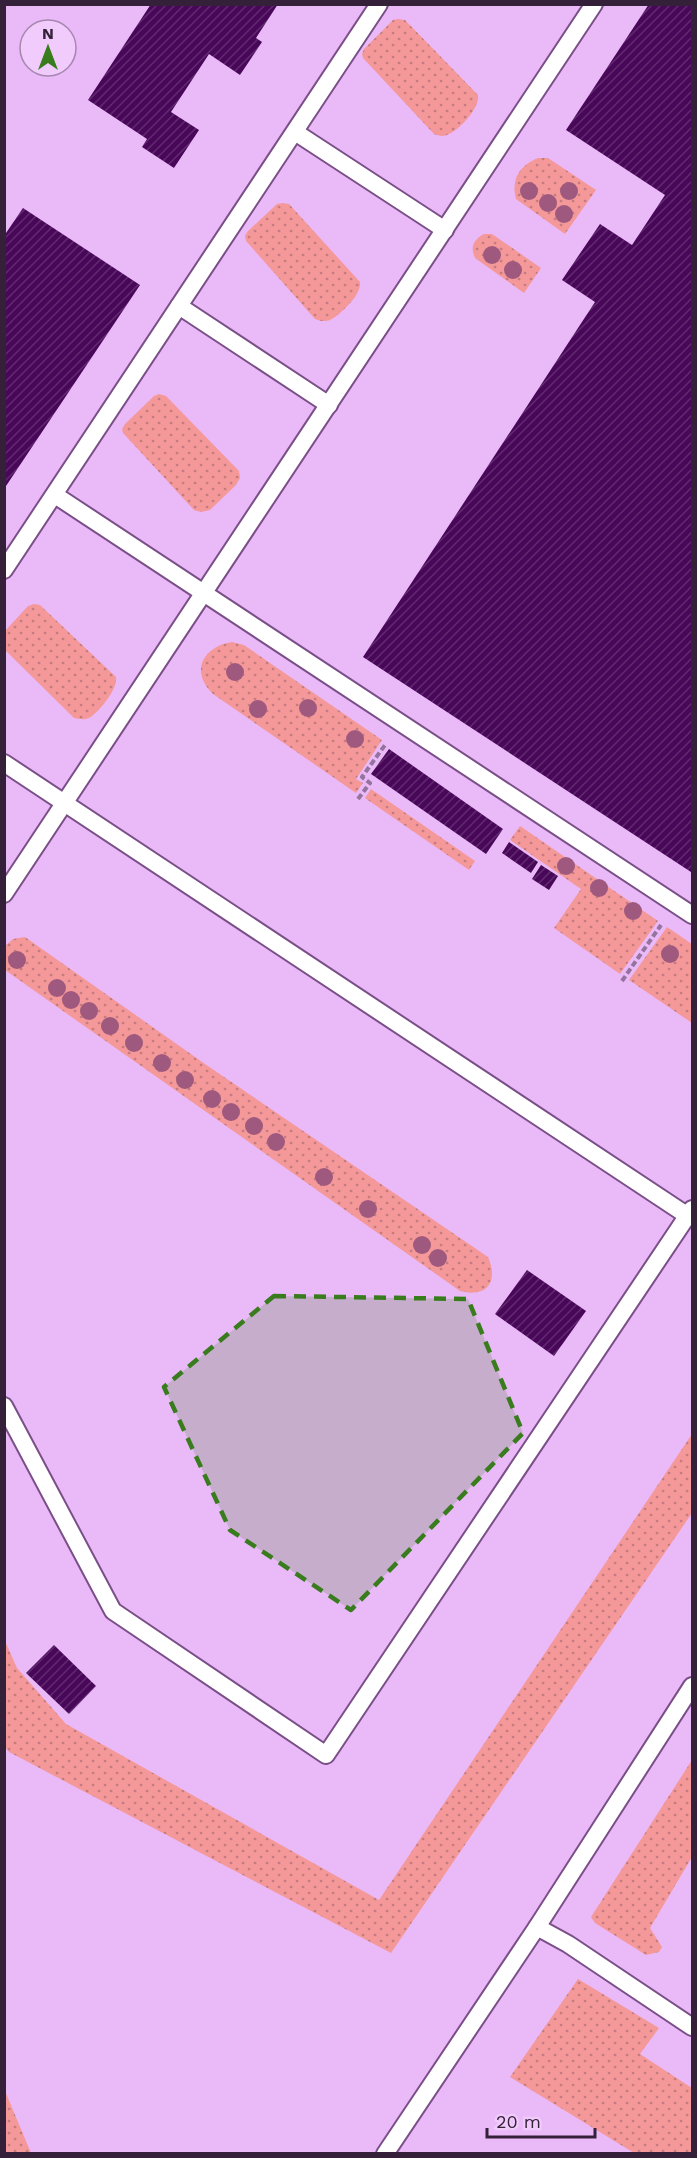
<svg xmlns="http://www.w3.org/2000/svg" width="697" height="2158" font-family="'Work Sans',sans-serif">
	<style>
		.grass { fill: url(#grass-dots) }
		.building { fill: url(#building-hatch) }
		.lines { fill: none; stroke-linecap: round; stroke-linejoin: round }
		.service-casing { stroke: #7a4f87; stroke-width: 20 }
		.path { stroke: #95739f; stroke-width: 4; stroke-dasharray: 6 3; stroke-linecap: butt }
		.service { stroke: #fff; stroke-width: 16 }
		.tree { fill: #9f597e }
		.marked { fill: #397c1e; fill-opacity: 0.2; stroke: #397c1e; stroke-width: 4.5; stroke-dasharray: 12 8; stroke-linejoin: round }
	</style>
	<defs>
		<pattern id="grass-dots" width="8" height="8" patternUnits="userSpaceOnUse" patternTransform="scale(1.5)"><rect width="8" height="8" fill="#f49899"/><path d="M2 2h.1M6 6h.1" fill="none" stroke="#c67c7e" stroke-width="1.8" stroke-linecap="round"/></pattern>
		<pattern id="building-hatch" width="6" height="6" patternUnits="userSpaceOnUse" patternTransform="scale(1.5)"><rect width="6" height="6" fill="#480758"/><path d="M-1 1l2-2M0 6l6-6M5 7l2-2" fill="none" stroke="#602b6e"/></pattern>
	</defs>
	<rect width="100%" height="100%" fill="#eabaf8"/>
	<!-- grass -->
	<g class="grass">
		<path d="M398,19L405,20L478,95C480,108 460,129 449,134C444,137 439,136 434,134L363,58L362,54L364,49L393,20Z"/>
		<path d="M538,158H548L596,190L565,234L516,199C511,179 519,166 538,158Z"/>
		<path d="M283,203L289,204L360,282C362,294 341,314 330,320C324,322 320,321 315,319L246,241L245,236L248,231L277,204Z"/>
		<path d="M484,234H492L541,268L524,293L475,258C470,247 473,240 484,234Z"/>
		<polygon points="159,394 166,396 239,471 240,478 236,485 210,510 201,512 194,510 123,433 122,429 125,424 154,396"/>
		<path d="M34,604L40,605L116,677C118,689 99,712 89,718C84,720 79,719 74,718L5,650V631L28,606Z"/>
		<path d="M232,642L244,645L382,740L356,779L363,783L356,793L213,694C190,672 202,647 232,642Z"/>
		<polygon points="371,789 475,861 469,870 365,798"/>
		<polygon points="520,826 658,921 620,974 554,928 581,889 510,840"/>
		<polygon points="667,927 692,944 692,1023 629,980"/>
		<path d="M25,937L205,1064L488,1257C499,1282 487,1298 460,1291L5,970V946L13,939Z"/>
		<polygon points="692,1434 692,1513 391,1953 9,1752 5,1747 5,1641 17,1668 66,1724 379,1900"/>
		<polygon points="692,1760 692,1857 650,1928 662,1947 659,1952 646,1955 595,1923 591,1917"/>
		<polygon points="578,1979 659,2028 640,2054 692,2088 692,2153 634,2153 510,2077"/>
		<polygon points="4,2091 5,2091 31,2153 5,2153"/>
	</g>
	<!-- building -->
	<g class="building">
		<polygon points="151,4 278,4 256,38 262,42 240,75 209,54 171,112 199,130 174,168 142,147 147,139 88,100"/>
		<polygon points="649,4 692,4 691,872 363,657 595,302 562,280 600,224 632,245 665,195 566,130"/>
		<polygon points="23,208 140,285 4,489 4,236"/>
		<polygon points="389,749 503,829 486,854 371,774"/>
		<polygon points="509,842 538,862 531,873 502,853"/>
		<polygon points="541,865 558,876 549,890 532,879"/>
		<polygon points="527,1270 586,1311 554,1356 495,1314"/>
		<polygon points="54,1645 96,1686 69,1714 26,1673"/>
	</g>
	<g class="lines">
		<!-- service casing -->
		<g class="service-casing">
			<g id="service">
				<polyline points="295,132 445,230"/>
				<polyline points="179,306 329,405"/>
				<polyline points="55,495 692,915"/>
				<polyline points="4,570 379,4"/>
				<polyline points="4,763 688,1216"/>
				<polyline points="4,894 594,4"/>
				<polyline points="4,1406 113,1611 326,1755 692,1209"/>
				<polyline points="537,1927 568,1944 692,2027"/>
				<polyline points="385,2154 537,1927 692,1686"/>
			</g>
		</g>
		<!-- path -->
		<g class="path">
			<polyline points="358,799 370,783 362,777 385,745"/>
			<polyline points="622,981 661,925"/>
		</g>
		<!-- service -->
		<use href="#service" class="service"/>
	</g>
	<!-- trees -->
	<g class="tree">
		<circle cx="529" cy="191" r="9"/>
		<circle cx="569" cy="191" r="9"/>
		<circle cx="548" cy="203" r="9"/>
		<circle cx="564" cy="214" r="9"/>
		<circle cx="492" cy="255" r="9"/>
		<circle cx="513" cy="270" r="9"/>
		<circle cx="235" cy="672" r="9"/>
		<circle cx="308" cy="708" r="9"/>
		<circle cx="258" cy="709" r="9"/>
		<circle cx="355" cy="739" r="9"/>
		<circle cx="566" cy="866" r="9"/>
		<circle cx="599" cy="888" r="9"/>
		<circle cx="633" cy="911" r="9"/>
		<circle cx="670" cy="954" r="9"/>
		<circle cx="17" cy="960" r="9"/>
		<circle cx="57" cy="988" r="9"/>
		<circle cx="71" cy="1000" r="9"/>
		<circle cx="89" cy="1011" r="9"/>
		<circle cx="110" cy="1026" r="9"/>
		<circle cx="134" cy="1043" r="9"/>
		<circle cx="162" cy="1063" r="9"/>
		<circle cx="185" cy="1080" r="9"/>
		<circle cx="212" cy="1099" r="9"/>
		<circle cx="231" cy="1112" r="9"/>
		<circle cx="254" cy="1126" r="9"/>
		<circle cx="276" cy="1142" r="9"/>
		<circle cx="324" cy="1177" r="9"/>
		<circle cx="368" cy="1209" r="9"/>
		<circle cx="422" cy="1245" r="9"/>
		<circle cx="438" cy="1258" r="9"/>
	</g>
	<!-- marked area -->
	<path class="marked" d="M274,1296L468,1299L523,1433L351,1610L230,1530L164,1387Z"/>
	<!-- border -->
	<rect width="697" height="2158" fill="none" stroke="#342139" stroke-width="12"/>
	<!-- north arrow -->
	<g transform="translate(48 48)"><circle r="28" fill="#f2cbfd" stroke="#a687af" stroke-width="1.5"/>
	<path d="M0-4.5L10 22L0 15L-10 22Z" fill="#397c1e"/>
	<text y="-9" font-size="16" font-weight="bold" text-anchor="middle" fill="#342139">N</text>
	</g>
	<!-- scale -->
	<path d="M487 2128v9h108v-9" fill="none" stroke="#342139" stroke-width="3"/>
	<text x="496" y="2128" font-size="18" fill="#342139" stroke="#f2cbfd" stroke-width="4.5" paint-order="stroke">20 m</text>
</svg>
